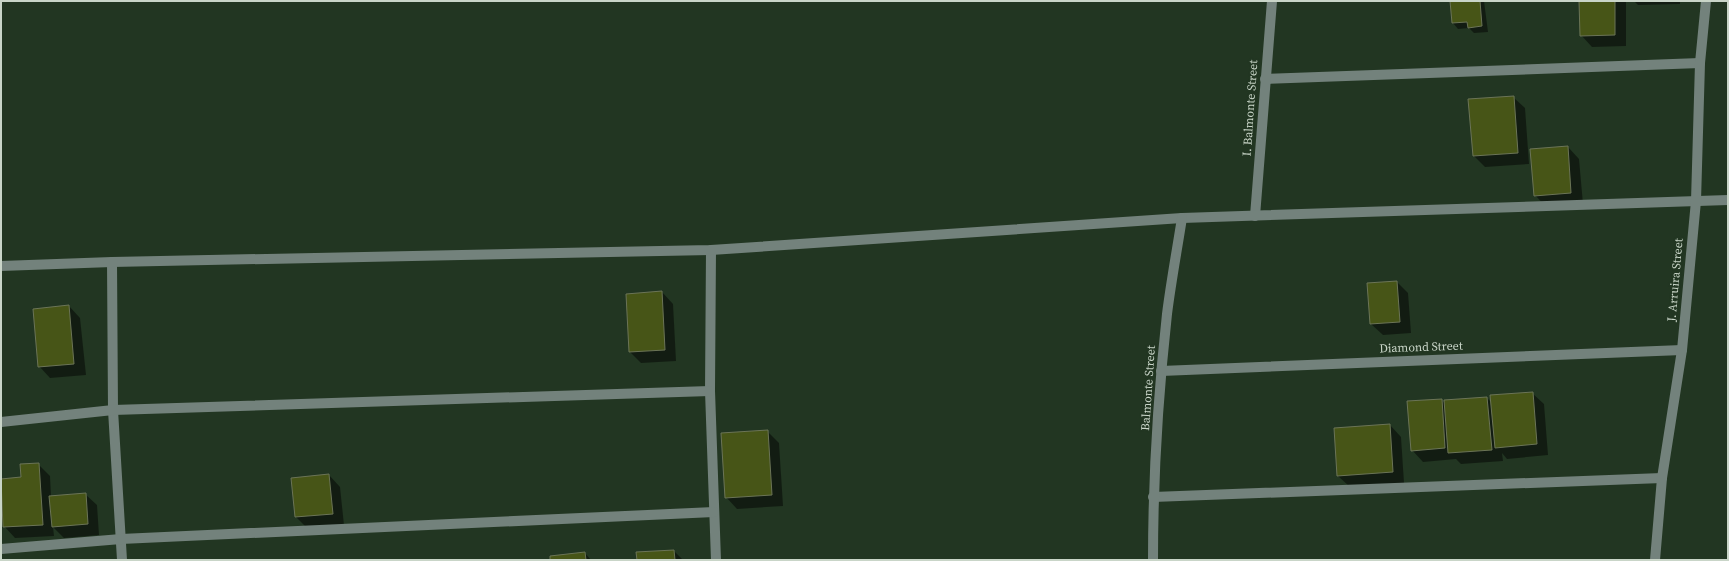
<svg xmlns="http://www.w3.org/2000/svg" width="1729" height="561" font-family="'Source Serif 4',serif">
	<style>
		.shadow { fill: #0007 }
		.building { fill: #475517; stroke: #6b7457 }
		.lines { fill: none; stroke-linecap: round; stroke-linejoin: round }
		.minor { stroke: #73827c; stroke-width: 10 }
		.labels { text-anchor: middle; stroke-width: 4; stroke-linejoin: round; paint-order: stroke }
		.street-label { font-size: 12px; fill: #c9d5c8; stroke: #223622 }
	</style>
	<rect width="100%" height="100%" fill="#223622"/>
	<!-- shadow -->
	<g class="shadow">
		<polygon points="1451,1 1484,1 1488,32 1474,33 1469,28 1458,29 1453,23"/>
		<polygon points="1580,1 1626,1 1626,46 1592,47 1581,35"/>
		<polygon points="1634,1 1680,1 1680,4 1638,5"/>
		<polygon points="1513,97 1525,108 1529,164 1485,167 1474,156 1469,100"/>
		<polygon points="1568,147 1579,159 1583,204 1546,207 1535,195"/>
		<polygon points="1397,282 1408,293 1411,333 1383,335 1371,324"/>
		<polygon points="662,292 673,304 676,361 641,363 630,352"/>
		<polygon points="69,306 80,318 86,375 50,378 39,366"/>
		<polygon points="1532,393 1544,404 1548,455 1507,459 1502,453 1503,461 1461,464 1456,459 1423,462 1412,450 1441,400 1446,404 1445,401 1487,398 1492,403"/>
		<polygon points="1390,425 1401,437 1404,483 1350,487 1338,476"/>
		<polygon points="767,431 779,443 783,506 737,509 726,497"/>
		<polygon points="38,464 50,476 51,496 85,494 97,505 99,535 64,538 53,527 54,536 15,538 4,526 1,480 22,478"/>
		<polygon points="329,475 340,487 344,525 307,528 296,517"/>
		<polygon points="674,551 683,560 638,560"/>
		<polygon points="585,553 591,560 551,560"/>
	</g>
	<!-- building -->
	<g class="building">
		<polygon points="1450,1 1480,1 1482,26 1468,28 1467,22 1452,23"/>
		<polygon points="1579,1 1615,1 1615,35 1580,36"/>
		<polygon points="1514,96 1518,153 1473,156 1468,99"/>
		<polygon points="1568,146 1571,193 1534,196 1530,149"/>
		<polygon points="1397,281 1400,322 1370,324 1367,283"/>
		<polygon points="662,291 665,350 629,352 626,294"/>
		<polygon points="69,305 74,364 38,367 33,309"/>
		<polygon points="1533,392 1537,444 1495,448 1490,395"/>
		<polygon points="1487,397 1492,450 1448,453 1444,400"/>
		<polygon points="1442,399 1445,448 1411,451 1407,401"/>
		<polygon points="1390,424 1393,472 1337,476 1334,428"/>
		<polygon points="768,430 772,495 725,498 721,433"/>
		<polygon points="39,463 43,525 3,527 1,479 21,477 20,464"/>
		<polygon points="329,474 333,514 295,517 291,478"/>
		<polygon points="86,493 88,524 52,527 49,496"/>
		<polygon points="674,550 675,560 637,560 636,552"/>
		<polygon points="585,552 586,560 550,560 550,556"/>
	</g>
	<g class="lines">
		<!-- minor -->
		<g class="minor">
			<polyline points="1265,79 1700,63"/>
			<polyline points="1255,216 1272,1"/>
			<polyline points="711,250 710,391 716,560"/>
			<polyline points="112,262 113,410 122,560"/>
			<polyline points="1,266 112,262 711,250 1182,218 1728,200"/>
			<polyline points="1161,371 1682,350"/>
			<polyline points="1,422 113,410 710,391"/>
			<polyline points="1153,497 1662,478"/>
			<polyline points="1,549 121,539 714,512"/>
			<path d="M1153,560C1153,478 1158,396 1167,314C1171,282 1177,250 1182,218"/>
			<polyline points="1655,560 1662,478 1682,350 1696,201 1700,63 1706,1"/>
		</g>
	</g>
	<g class="labels">
		<!-- street labels -->
		<g class="street-label">
			<text transform="translate(1250 108) rotate(-86)" y="4">I. Balmonte Street</text>
			<text transform="translate(1675 280) rotate(-85)" y="4">J. Arruira Street</text>
			<text transform="translate(1421 347) rotate(-2)" y="4">Diamond Street</text>
			<text transform="translate(1148 388) rotate(-86)" y="4">Balmonte Street</text>
		</g>
	</g>
	<!-- border -->
	<rect width="1729" height="561" fill="none" stroke="#c9d5c8" stroke-width="4"/>
</svg>
